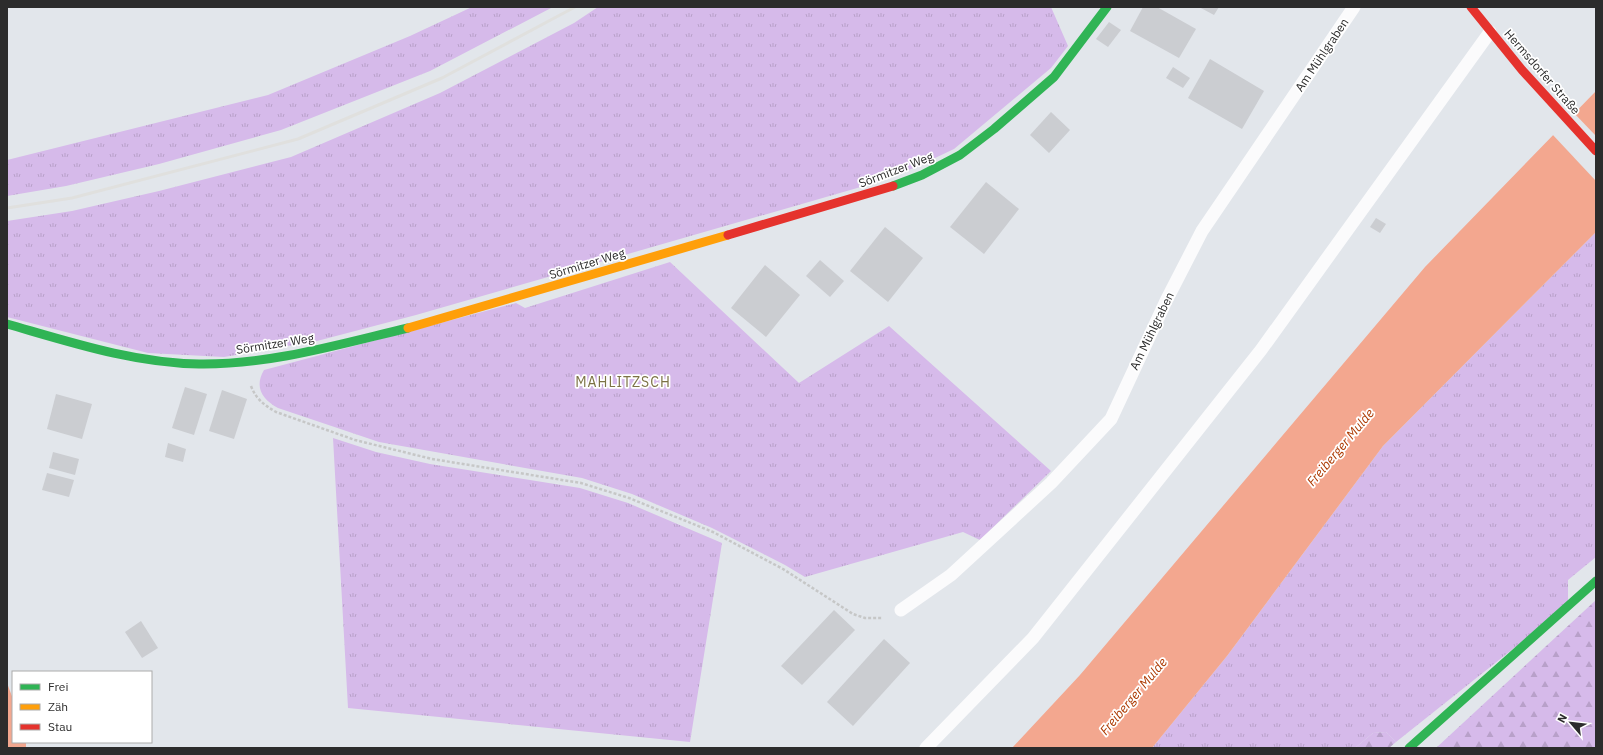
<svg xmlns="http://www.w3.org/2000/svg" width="1603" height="755" font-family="'IBM Plex Sans',sans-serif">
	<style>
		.grass { fill: url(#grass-tufts) }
		.forest { fill: url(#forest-firs) }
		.water { fill: #f3a78f }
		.pier { fill: #e2e6eb }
		.building { fill: #cbcdd1 }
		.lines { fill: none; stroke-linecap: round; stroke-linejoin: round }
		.path { stroke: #c6c7c7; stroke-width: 2.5; stroke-dasharray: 3 2; stroke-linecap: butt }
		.lane { stroke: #fbfbfc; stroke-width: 13 }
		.fast { stroke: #30b455; stroke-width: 9 }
		.slow { stroke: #ff9f0a; stroke-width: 9 }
		.jam { stroke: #e5322d; stroke-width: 9 }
		.rail { stroke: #e0e0de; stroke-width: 3 }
		.labels { text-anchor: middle; stroke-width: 3.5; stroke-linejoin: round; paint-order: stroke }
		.street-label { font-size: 12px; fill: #2c2c2c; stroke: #fff }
		.water-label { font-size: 13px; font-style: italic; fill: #ac3901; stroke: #fff }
		.quarter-label { font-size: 14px; letter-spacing: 1px; fill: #7c7245; stroke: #fff }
	</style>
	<defs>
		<pattern id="grass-tufts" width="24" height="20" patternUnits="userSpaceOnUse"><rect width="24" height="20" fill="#d6baea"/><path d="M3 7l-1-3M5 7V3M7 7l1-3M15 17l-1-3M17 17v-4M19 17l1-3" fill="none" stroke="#b8a0c9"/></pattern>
		<pattern id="forest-firs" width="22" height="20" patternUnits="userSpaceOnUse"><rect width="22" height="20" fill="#d6baea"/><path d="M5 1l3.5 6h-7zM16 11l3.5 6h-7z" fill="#b8a0c9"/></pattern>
	</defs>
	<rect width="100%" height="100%" fill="#e2e6eb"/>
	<!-- grass -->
	<g class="grass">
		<polygon points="472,7 553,7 430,71 281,130 159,164 66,186 7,196 7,160 268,95 410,36"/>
		<polygon points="598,7 1051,7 1068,46 1051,68 954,149 916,167 878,182 416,315 317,341 224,357 148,353 7,317 7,221 72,211 159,191 291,157 440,93 574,23"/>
		<polygon points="1596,232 1596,557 1568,580 1568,605 1396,742 1386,732 1373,733 1355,748 1152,748 1227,656 1383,446"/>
		<path d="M670,262L799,383L889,326L1051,471L980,540L963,532L805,577L785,565L712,528L632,494L582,478L379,442L278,408C262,399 254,387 264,370L516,303L525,308Z"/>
		<polygon points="333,438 376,452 430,464 580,488 628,503 722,543 690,742 348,708"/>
	</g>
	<!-- forest -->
	<g class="forest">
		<polygon points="1596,600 1596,748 1436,748"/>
		<polygon points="1386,732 1396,742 1389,748 1355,748 1373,733"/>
	</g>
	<!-- water -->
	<g class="water">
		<polygon points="1596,91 1596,232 1383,446 1227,656 1152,748 1012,748 1080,675 1425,267"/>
		<polygon points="7,683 13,699 13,742 26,742 26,748 7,748"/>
	</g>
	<!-- pier -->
	<polygon class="pier" points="1573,112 1596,136 1596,181 1552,134"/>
	<!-- building -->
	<g class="building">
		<polygon points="1143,7 1157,7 1196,29 1179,58 1130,31"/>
		<polygon points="1199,7 1219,7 1214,15"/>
		<polygon points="1109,22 1121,30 1108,47 1096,39"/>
		<polygon points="1210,59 1264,91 1242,129 1188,98"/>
		<polygon points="1173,67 1190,78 1183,88 1166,78"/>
		<polygon points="1051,112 1070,130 1049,153 1030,135"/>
		<polygon points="986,182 1019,209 984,254 950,227"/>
		<polygon points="1376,218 1386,224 1380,233 1370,227"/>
		<polygon points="885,227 923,258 888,302 850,271"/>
		<polygon points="820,260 844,281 830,297 806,276"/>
		<polygon points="765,265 800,295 766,337 731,308"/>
		<polygon points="185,387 207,394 194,435 172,428"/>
		<polygon points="222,390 247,399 234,439 209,431"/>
		<polygon points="56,394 92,404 82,439 47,429"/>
		<polygon points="168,443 186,449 183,462 165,457"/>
		<polygon points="53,452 79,459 75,475 49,468"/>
		<polygon points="47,473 74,480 69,497 42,490"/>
		<polygon points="834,610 855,630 802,685 781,666"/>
		<polygon points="141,621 158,648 142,658 125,632"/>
		<polygon points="884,639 910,663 853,726 827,702"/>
	</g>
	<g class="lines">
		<!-- path -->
		<path class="path" d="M251,386C256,399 264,405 276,412L355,440L432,459L581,483L629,498L713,532L783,569L853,614L865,618H882"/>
		<!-- lane -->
		<g class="lane">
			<polyline points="901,610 951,575 1051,483 1111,419 1166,301 1202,231 1354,7"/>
			<polyline points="926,748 1033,638 1261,350 1490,32"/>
		</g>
		<!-- fast -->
		<g class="fast">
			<polyline points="893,186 922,175 960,155 994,129 1054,77 1107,7"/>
			<path d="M7,324C70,342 133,363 199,364C270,365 340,344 408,328"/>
			<polyline points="1409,748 1596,581"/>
		</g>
		<!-- slow -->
		<polyline class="slow" points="408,328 728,235"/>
		<!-- jam -->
		<g class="jam">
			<polyline points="1471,7 1522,70 1596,151"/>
			<polyline points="728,235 893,186"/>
		</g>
		<!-- rail -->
		<polyline class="rail" points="7,208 72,198 298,139 442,78 575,7"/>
	</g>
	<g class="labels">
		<!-- street labels -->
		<g class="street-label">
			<text transform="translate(1322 55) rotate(-56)" y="4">Am Mühlgraben</text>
			<text transform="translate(1542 72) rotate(49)" y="4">Hermsdorfer Straße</text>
			<text transform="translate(896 170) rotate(-21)" y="4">Sörmitzer Weg</text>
			<text transform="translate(587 264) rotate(-17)" y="4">Sörmitzer Weg</text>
			<text transform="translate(1152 331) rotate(-64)" y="4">Am Mühlgraben</text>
			<text transform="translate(275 344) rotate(-9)" y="4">Sörmitzer Weg</text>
		</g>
		<!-- water labels -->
		<g class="water-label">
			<text transform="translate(1340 447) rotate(-50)" y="5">Freiberger Mulde</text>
			<text transform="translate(1133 696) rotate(-50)" y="5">Freiberger Mulde</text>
		</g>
		<!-- quarter labels -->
		<g class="quarter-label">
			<text x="623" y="387">MAHLITZSCH</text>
		</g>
	</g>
	<!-- border -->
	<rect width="1603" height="755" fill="none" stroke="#2c2c2c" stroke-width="16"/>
	<!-- legend -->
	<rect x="12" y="671" width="140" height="72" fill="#ffffff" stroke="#ababab"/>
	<rect x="20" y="684" width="20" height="6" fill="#30b455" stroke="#ababab"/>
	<text x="48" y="691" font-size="12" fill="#2c2c2c">Frei</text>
	<rect x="20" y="704" width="20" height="6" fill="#ff9f0a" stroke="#ababab"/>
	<text x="48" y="711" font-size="12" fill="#2c2c2c">Zäh</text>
	<rect x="20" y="724" width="20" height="6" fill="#e5322d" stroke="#ababab"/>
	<text x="48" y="731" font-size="12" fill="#2c2c2c">Stau</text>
	<!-- north arrow -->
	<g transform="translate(1571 723) rotate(298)" stroke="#ffffff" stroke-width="3" paint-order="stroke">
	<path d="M0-3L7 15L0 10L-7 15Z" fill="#2c2c2c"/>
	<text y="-6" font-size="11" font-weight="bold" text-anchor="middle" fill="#2c2c2c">N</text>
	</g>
</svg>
